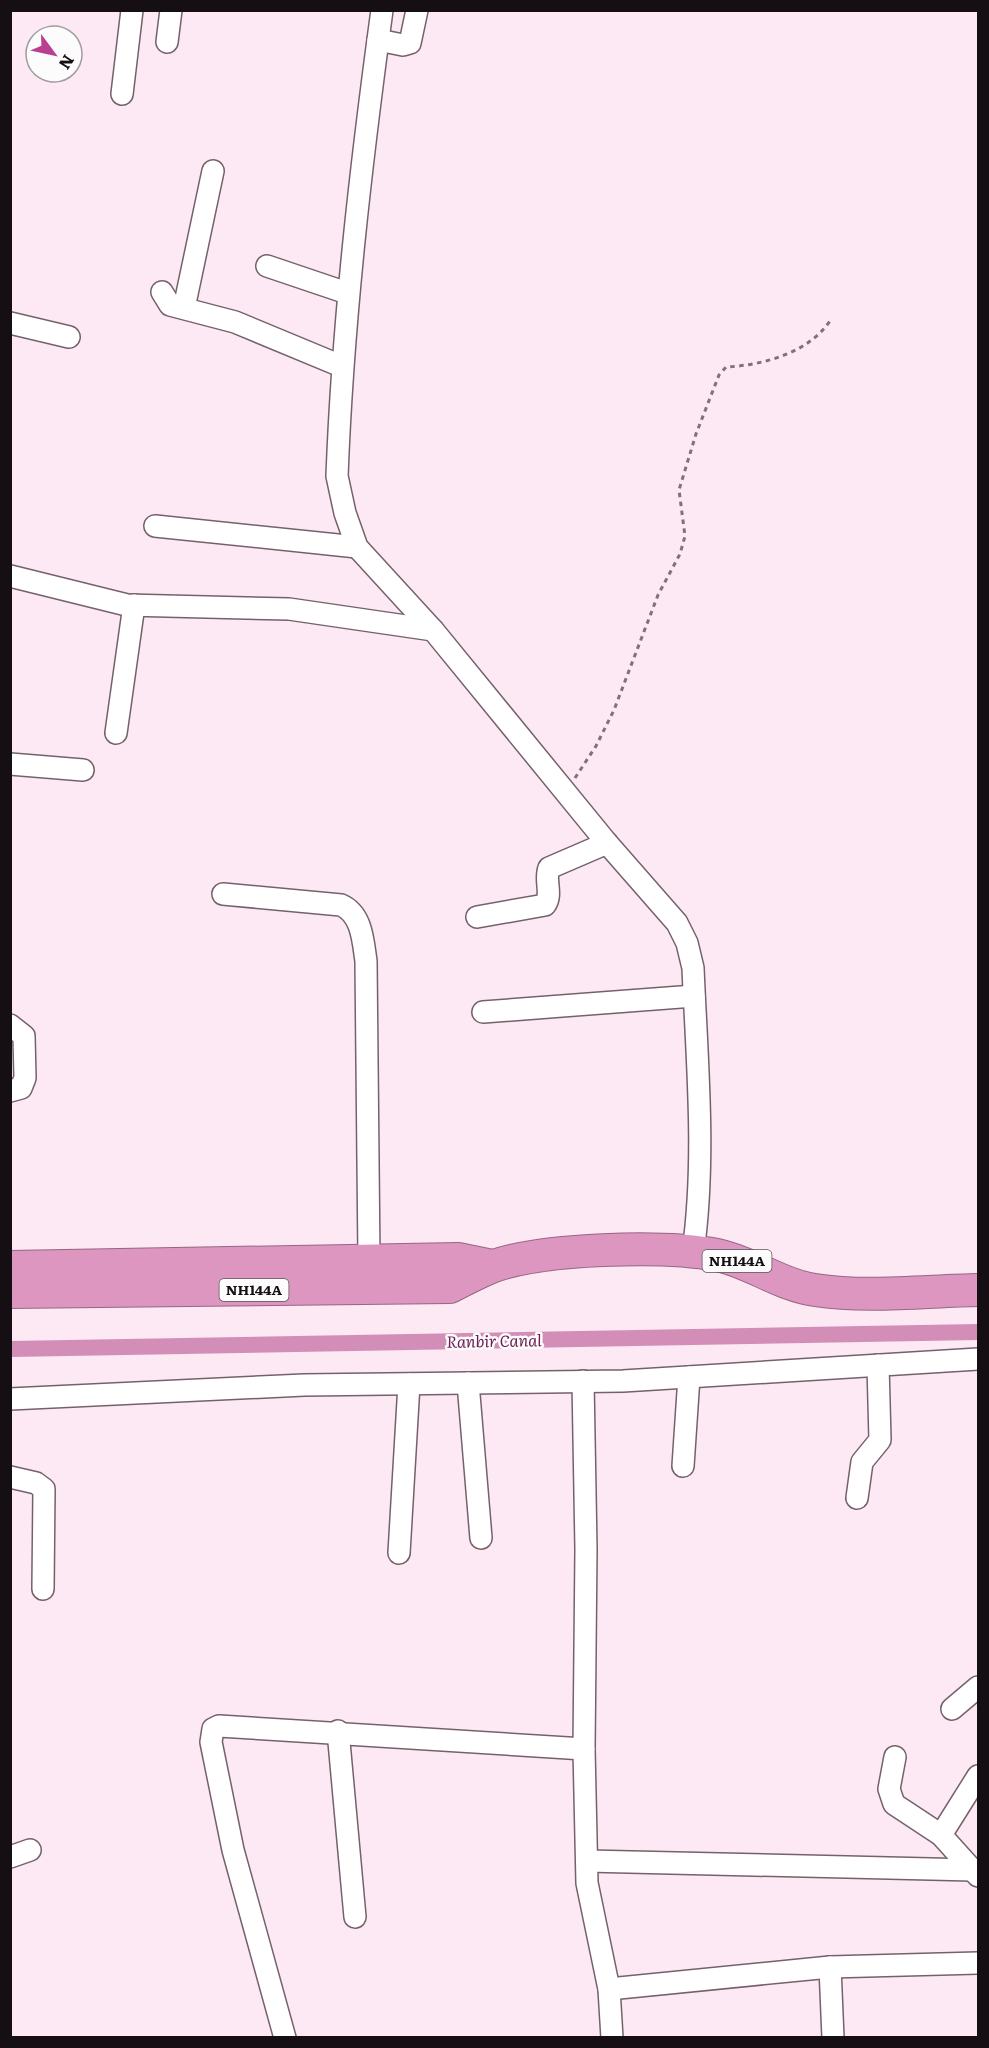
<svg xmlns="http://www.w3.org/2000/svg" width="989" height="2048" font-family="Literata,serif">
	<style>
		.lines { fill: none; stroke-linecap: round; stroke-linejoin: round }
		.canal { stroke: #d38eb7; stroke-width: 16 }
		.minor-casing { stroke: #75616c; stroke-width: 24 }
		.highway-casing { stroke: #966682; stroke-width: 34 }
		.path { stroke: #7e7278; stroke-width: 3; stroke-dasharray: 4.5 4.5; stroke-linecap: butt }
		.minor { stroke: #fff; stroke-width: 21 }
		.highway { stroke: #dc96bf; stroke-width: 32 }
		.labels { text-anchor: middle; stroke-width: 5; stroke-linejoin: round; paint-order: stroke }
		.shield { fill: #fcfcfc; stroke: #5a5558; stroke-width: 1.5 }
		.shield-label { font-size: 14px; font-weight: bold; fill: #150e12 }
		.water-label { font-size: 16px; font-style: italic; fill: #6c1c52; stroke: #fcfcfc }
	</style>
	<rect width="100%" height="100%" fill="#fce9f3"/>
	<g class="lines">
		<!-- canal -->
		<polyline class="canal" points="10,1349 978,1332"/>
		<!-- minor casing -->
		<g class="minor-casing">
			<g id="minor">
				<path d="M382,10C361,165 343,319 337,476L345,513L357,547L433,630L607,843L677,923L687,943L693,968C697,1062 706,1159 693,1252"/>
				<polyline points="378,40 403,45 410,43 417,10"/>
				<polyline points="167,42 171,10"/>
				<polyline points="122,94 132,10"/>
				<polyline points="267,266 347,293"/>
				<polyline points="162,292 170,305 235,322 341,366"/>
				<polyline points="184,308 213,171"/>
				<polyline points="10,323 69,337"/>
				<polyline points="155,526 357,547"/>
				<polyline points="10,576 127,605 289,609 433,630"/>
				<polyline points="116,733 134,605"/>
				<polyline points="10,764 83,770"/>
				<path d="M223,894L341,905C362,914 363,941 366,961L369,1261"/>
				<path d="M477,917L545,905C553,894 544,880 549,868L607,843"/>
				<polyline points="483,1012 694,996"/>
				<polyline points="10,1025 24,1036 25,1078 21,1088 10,1091"/>
				<polyline points="583,1381 586,1549 584,1749 587,1883 609,1989 612,2038"/>
				<polyline points="468,1383 481,1538"/>
				<polyline points="10,1399 304,1385 623,1381 978,1359"/>
				<polyline points="683,1466 689,1377"/>
				<polyline points="10,1477 36,1483 44,1489 43,1589"/>
				<polyline points="857,1498 862,1462 880,1440 878,1365"/>
				<polyline points="399,1553 409,1384"/>
				<polyline points="952,1709 978,1687"/>
				<polyline points="338,1731 355,1917"/>
				<polyline points="895,1757 889,1789 894,1804 941,1835 978,1876"/>
				<polyline points="941,1835 978,1776"/>
				<polyline points="10,1857 30,1850"/>
				<polyline points="587,1861 973,1870"/>
				<polyline points="609,1989 830,1967"/>
				<polyline points="285,2038 233,1850 211,1742 213,1729 219,1726 584,1749"/>
				<polyline points="833,2038 830,1967 978,1963"/>
			</g>
		</g>
		<!-- highway casing -->
		<g class="highway-casing">
			<g id="highway">
				<polyline points="10,1267 458,1259 492,1266"/>
				<path d="M10,1292L450,1287C463,1280 477,1273 491,1267C541,1248 664,1245 717,1255C751,1262 780,1285 815,1290C866,1298 926,1291 978,1290"/>
			</g>
		</g>
		<!-- path -->
		<path class="path" d="M575,778L596,746L614,710L658,595L680,554L685,536L679,490L696,434L719,375L726,367C764,365 808,353 830,321"/>
		<!-- minor -->
		<use href="#minor" class="minor"/>
		<!-- highway -->
		<use href="#highway" class="highway"/>
	</g>
	<g class="labels">
		<!-- shield labels -->
		<g class="shield">
			<rect x="702.5" y="1250" width="69" height="22" rx="4.5"/>
			<rect x="219.5" y="1279" width="69" height="22" rx="4.5"/>
		</g>
		<g class="shield-label">
			<text x="737" y="1266">NH144A</text>
			<text x="254" y="1295">NH144A</text>
		</g>
		<!-- water labels -->
		<g class="water-label">
			<text transform="translate(494 1341) rotate(-1)" y="6">Ranbir Canal</text>
		</g>
	</g>
	<!-- border -->
	<rect width="989" height="2048" fill="none" stroke="#150e12" stroke-width="24"/>
	<!-- north arrow -->
	<g transform="translate(54 54) rotate(123)"><circle r="28" fill="#fcfcfc" stroke="#a09d9e" stroke-width="1.5"/>
	<path d="M0-4.5L10 22L0 15L-10 22Z" fill="#ba3f91"/>
	<text y="-9" font-size="16" font-weight="bold" text-anchor="middle" fill="#150e12">N</text>
	</g>
</svg>
